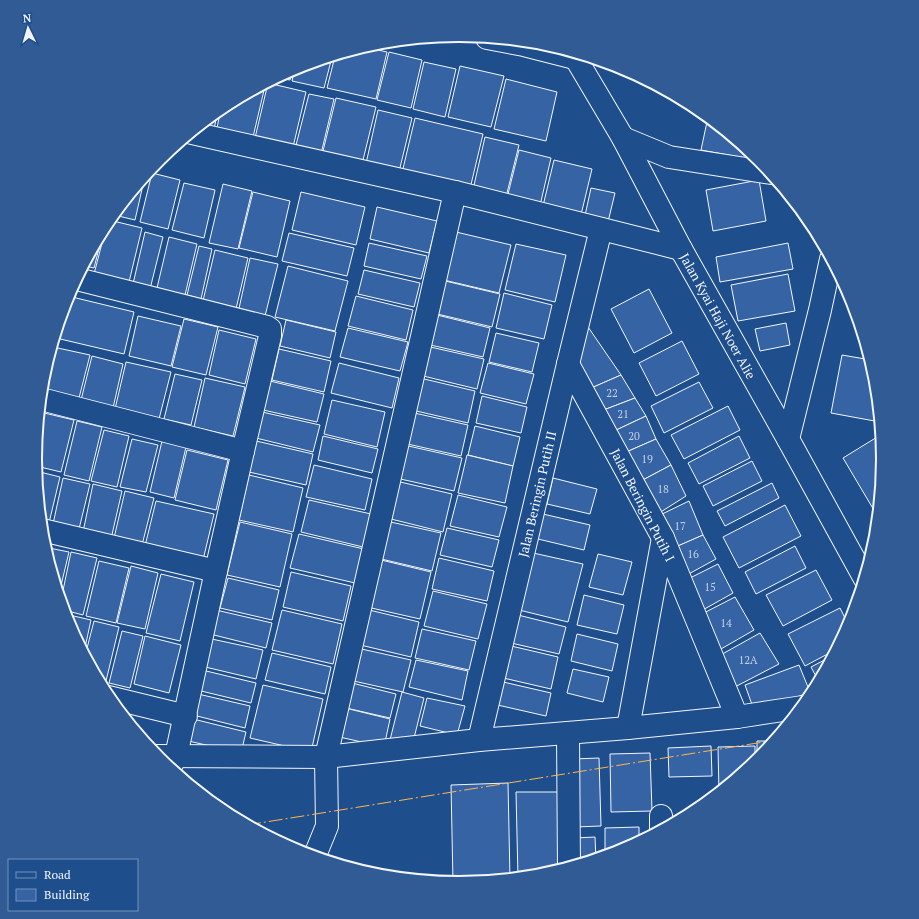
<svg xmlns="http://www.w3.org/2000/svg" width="919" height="919" font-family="'PT Serif',serif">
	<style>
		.building { fill: #3563a3; stroke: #f2f6ff }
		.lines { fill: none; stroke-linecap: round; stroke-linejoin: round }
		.minor-casing { stroke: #f2f6ff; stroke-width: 24 }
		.minor { stroke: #1f4e8c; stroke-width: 22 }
		.power { stroke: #ffb74d; stroke-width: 1; stroke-dasharray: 14 3 2 3; stroke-linecap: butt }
		.labels { text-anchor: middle; stroke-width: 3; stroke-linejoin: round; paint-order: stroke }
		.number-label { font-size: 11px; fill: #c3d1e8 }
		.street-label { font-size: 13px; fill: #f2f6ff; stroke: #1f4e8c }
		.rim { fill: none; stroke: #f2f6ff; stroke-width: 2 }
	</style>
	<rect width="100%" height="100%" fill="#1f4e8c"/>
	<!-- building -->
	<g class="building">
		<polygon points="365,47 387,52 376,99 327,88 335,56"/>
		<polygon points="389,52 422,60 411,108 377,100"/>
		<polygon points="332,57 324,88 292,81 295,68"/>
		<polygon points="424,62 456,69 445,117 413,109"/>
		<polygon points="460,66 504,76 491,127 448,117"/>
		<polygon points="293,70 290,80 278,78"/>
		<polygon points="506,79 557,92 546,141 494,129"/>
		<polygon points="268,83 306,92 293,147 255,138"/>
		<polygon points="263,86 265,86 253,137 217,128 221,108"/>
		<polygon points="309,94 334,99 321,154 295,149"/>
		<polygon points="336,98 376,107 362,164 322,155"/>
		<polygon points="378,110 412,118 398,176 365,168"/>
		<polygon points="218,111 214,129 200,126"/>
		<polygon points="708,117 760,159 761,161 701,150"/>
		<polygon points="415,118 483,134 469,193 401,177"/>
		<polygon points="485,137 519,145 505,201 472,194"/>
		<polygon points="519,150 551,158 539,210 506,202"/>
		<polygon points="554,160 592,169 580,219 542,210"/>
		<polygon points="152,173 180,180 168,229 140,222"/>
		<polygon points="145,176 135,220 114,215"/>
		<polygon points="759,180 766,221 713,231 706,190"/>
		<polygon points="184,183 215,190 204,238 172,230"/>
		<polygon points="223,184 252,191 238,249 209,243"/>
		<polygon points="591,188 615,193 607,226 584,220"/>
		<polygon points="253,192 290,201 277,257 239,248"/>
		<polygon points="301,192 365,207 356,245 292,230"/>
		<polygon points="377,207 437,221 429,253 370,239"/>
		<polygon points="109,220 142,228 129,282 94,274 107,224"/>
		<polygon points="104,229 94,268 84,266"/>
		<polygon points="145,232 163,237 150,289 133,284"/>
		<polygon points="456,232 511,245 499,293 444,280"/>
		<polygon points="289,233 354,248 347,276 282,261"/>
		<polygon points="169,237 197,244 185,295 157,288"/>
		<polygon points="369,243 427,256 421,279 364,266"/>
		<polygon points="788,243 793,269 720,282 716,257"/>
		<polygon points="516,244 566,255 555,302 505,290"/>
		<polygon points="199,246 212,249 201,299 187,295"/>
		<polygon points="215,250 248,258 235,313 202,305"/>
		<polygon points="250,258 278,264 264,320 238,313"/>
		<polygon points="288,266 348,281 335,331 275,317"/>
		<polygon points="364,270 420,283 414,307 358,294"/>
		<polygon points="788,274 795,311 738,321 731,285"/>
		<polygon points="441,280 500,294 492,327 433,313"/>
		<polygon points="649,289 672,333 634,353 611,309"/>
		<polygon points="504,293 552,305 544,339 496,328"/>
		<polygon points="68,296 134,312 124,354 56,338"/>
		<polygon points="356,296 413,310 406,340 348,326"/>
		<polygon points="433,314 490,328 483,357 426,344"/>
		<polygon points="138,316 181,326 171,366 129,356"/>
		<polygon points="184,319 218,327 206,375 172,367"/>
		<polygon points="286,320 336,332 330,358 280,346"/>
		<polygon points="786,323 790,345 760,351 755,329"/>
		<polygon points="586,324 621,375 589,389 573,365"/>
		<polygon points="348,328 408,342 400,371 340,357"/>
		<polygon points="219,330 256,339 245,384 209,375"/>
		<polygon points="496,333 539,343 532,372 489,362"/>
		<polygon points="682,341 699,374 656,396 639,363"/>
		<polygon points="426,346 484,359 477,389 419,375"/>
		<polygon points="53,347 90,355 79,398 43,389"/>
		<polygon points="279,349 331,361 324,392 272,380"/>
		<polygon points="842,355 871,360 876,377 880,422 831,413"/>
		<polygon points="92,356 123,364 113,408 81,400"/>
		<polygon points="126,362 171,372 159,419 115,409"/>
		<polygon points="339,363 399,378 392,408 331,393"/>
		<polygon points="488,363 534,374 526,404 480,393"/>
		<polygon points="175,374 202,380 191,425 164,419"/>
		<polygon points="621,375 635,398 601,411 589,389"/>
		<polygon points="205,378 245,387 233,436 194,427"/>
		<polygon points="420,378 475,391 468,423 412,410"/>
		<polygon points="270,381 324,394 317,422 263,410"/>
		<polygon points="699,382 713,408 664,433 651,406"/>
		<polygon points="482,396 527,407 521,433 476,423"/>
		<polygon points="635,398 646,416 612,432 601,411"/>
		<polygon points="332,400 385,412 377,447 324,434"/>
		<polygon points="728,406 740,430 684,459 671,435"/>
		<polygon points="40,412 74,420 61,472 36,466 35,459"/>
		<polygon points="262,412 320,425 313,452 256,438"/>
		<polygon points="410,412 468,425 461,456 403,443"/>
		<polygon points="646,416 656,439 624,453 612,432"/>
		<polygon points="77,421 102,427 89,481 64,475"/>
		<polygon points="475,426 520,437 513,466 468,455"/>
		<polygon points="104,430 129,436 117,487 91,481"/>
		<polygon points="882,434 884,460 878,517 843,458"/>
		<polygon points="323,436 378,449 372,473 318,460"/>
		<polygon points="739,436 750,458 699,484 688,463"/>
		<polygon points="132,439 158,445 146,492 120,487"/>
		<polygon points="656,439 671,465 639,482 624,453"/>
		<polygon points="162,441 186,447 174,498 150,492"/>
		<polygon points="256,441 313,454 306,485 249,472"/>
		<polygon points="404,445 462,458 454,491 396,478"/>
		<polygon points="187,450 228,460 216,510 175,500"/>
		<polygon points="467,455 513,466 505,503 458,493"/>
		<polygon points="752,461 762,481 713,506 703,486"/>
		<polygon points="314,465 372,479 365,510 306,497"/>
		<polygon points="671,465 686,496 656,515 639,482"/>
		<polygon points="36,471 60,477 48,527 41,525"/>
		<polygon points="249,475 303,488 293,532 239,520"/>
		<polygon points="63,478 90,484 79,529 53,524"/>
		<polygon points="553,478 597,489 590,514 547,504"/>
		<polygon points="396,481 452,494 443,532 387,518"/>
		<polygon points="772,483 779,498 725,526 717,511"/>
		<polygon points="93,484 122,491 111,539 83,532"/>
		<polygon points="125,491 154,498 142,545 114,538"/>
		<polygon points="458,495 507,507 499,537 450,526"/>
		<polygon points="309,500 371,514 363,547 301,532"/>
		<polygon points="156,501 214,514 203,560 145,546"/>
		<polygon points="689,501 703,535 671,549 656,517"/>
		<polygon points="785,505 801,536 739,568 723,537"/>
		<polygon points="543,514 590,525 584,550 538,539"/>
		<polygon points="386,521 441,533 432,571 377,558"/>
		<polygon points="240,522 292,534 280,587 227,575"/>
		<polygon points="447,528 499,540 492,567 440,555"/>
		<polygon points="299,534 364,549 355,583 290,568"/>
		<polygon points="703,535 716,559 685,576 671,549"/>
		<polygon points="795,546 806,568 756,594 745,572"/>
		<polygon points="44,547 69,552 59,594"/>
		<polygon points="71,552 97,558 83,615 64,610 61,600"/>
		<polygon points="533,553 583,564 568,622 519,610"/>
		<polygon points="598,554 632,562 623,595 589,587"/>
		<polygon points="439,558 494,571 487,601 432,589"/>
		<polygon points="377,559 431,572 420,619 367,607"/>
		<polygon points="99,561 129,568 116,623 86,616"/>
		<polygon points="718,564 733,593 701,611 686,580"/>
		<polygon points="131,566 158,573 145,629 117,623"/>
		<polygon points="816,570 832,600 783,626 766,595"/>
		<polygon points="291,572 351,586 343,621 283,607"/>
		<polygon points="161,574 194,582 180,641 146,633"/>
		<polygon points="228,578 279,590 272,620 220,608"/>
		<polygon points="433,591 487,604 478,639 424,626"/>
		<polygon points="584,595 624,605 617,634 577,625"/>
		<polygon points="735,597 754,630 714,653 700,615"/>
		<polygon points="840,608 849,626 837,649 805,666 788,634"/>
		<polygon points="365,609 419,622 411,657 356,644"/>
		<polygon points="216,610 272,623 266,648 210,634"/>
		<polygon points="282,610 342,624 333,664 272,650"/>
		<polygon points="65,614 91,620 84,652 67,622"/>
		<polygon points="518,615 566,627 559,654 511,643"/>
		<polygon points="94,621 119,627 106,681 98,679 85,656"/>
		<polygon points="422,629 476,641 469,670 415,658"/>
		<polygon points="122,631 143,636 130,688 109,683"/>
		<polygon points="760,633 779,664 731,689 717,657"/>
		<polygon points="577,634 618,644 612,671 571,661"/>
		<polygon points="145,636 181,645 169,693 134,684"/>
		<polygon points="207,638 263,650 256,679 201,666"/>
		<polygon points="507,645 558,657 551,689 499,677"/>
		<polygon points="357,648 411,660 403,692 349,680"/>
		<polygon points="272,653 331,667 325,694 265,680"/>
		<polygon points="834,655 819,682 811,667"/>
		<polygon points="416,660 468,671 462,700 409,687"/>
		<polygon points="799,665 810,692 755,713 745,685"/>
		<polygon points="573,669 609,677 603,702 567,693"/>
		<polygon points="202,670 256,683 251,703 197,690"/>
		<polygon points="499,681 551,693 546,716 493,704"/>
		<polygon points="352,683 396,694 390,718 346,708"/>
		<polygon points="263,685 323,699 311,752 250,738"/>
		<polygon points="402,692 424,698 412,746 390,740"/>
		<polygon points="198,694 250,706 245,728 193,715"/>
		<polygon points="427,698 465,706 457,735 420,726"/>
		<polygon points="341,707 390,719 384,747 335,736"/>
		<polygon points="189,718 246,732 241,753 184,740"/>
		<polygon points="757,741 775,741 757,762"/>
		<polygon points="711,746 712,776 669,777 668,748"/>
		<polygon points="755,746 755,764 719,793 718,747"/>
		<polygon points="650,753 652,811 611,812 610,754"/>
		<polygon points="599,758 601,826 575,827 573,759"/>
		<polygon points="508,783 510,879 459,884 453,883 451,785"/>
		<polygon points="516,792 560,792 561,870 542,876 518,878"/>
		<polygon points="639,827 639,842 627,849 605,850 605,828"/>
		<polygon points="595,837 596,860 576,866 575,838"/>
		<polygon points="602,855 613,855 602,858"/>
	</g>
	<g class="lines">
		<!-- minor casing -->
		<g class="minor-casing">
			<g id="minor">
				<polyline points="487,38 524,45 575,58"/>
				<polyline points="572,52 623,138 681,249 788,439 865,579"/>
				<polyline points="192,133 455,192 681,249"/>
				<polyline points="623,138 669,157 771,173"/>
				<polyline points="77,279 267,327 270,329 270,336 243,451 216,571 176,756 170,768"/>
				<polyline points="568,364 663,538 737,717"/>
				<polyline points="41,399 243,451"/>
				<polyline points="788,439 820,310 831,259"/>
				<polyline points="42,530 216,571"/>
				<polyline points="108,697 186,716"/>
				<polyline points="628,728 663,538"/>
				<polyline points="568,733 569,868"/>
				<polyline points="479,740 568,364 601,229"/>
				<polyline points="156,756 326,757 479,740 628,728 737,717 803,707"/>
				<polyline points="661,831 661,816"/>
				<polyline points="316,857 316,853 327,826 326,757 455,192"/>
			</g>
		</g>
		<!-- minor -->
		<use href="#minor" class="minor"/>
		<!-- power -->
		<polyline class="power" points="247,825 776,740"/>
	</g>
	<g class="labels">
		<!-- number labels -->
		<g class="number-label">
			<text x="612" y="397">22</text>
			<text x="623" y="418">21</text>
			<text x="634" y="440">20</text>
			<text x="647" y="463">19</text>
			<text x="663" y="493">18</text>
			<text x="680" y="530">17</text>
			<text x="693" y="558">16</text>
			<text x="710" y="591">15</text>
			<text x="726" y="627">14</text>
			<text x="748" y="664">12A</text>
		</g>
		<!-- street labels -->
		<g class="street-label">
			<text transform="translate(718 316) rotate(61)" y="5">Jalan Kyai Haji Noer Alie</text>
			<text transform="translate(537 494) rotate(-77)" y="5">Jalan Beringin Putih II</text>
			<text transform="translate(643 505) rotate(63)" y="5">Jalan Beringin Putih I</text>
		</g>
	</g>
	<!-- crop -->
	<path d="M0 0H919V919H0ZM42 459a417 417 0 1 1 834 0a417 417 0 1 1-834 0Z" fill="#305b95" fill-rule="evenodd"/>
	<path class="rim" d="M42 459a417 417 0 1 1 834 0a417 417 0 1 1-834 0Z"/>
	<!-- legend -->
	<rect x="8" y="859" width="130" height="52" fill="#1f4e8c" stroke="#7391ba"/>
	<rect x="16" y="872" width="20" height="6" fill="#1f4e8c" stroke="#7391ba"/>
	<text x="44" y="879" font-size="12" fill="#f2f6ff">Road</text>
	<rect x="16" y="889" width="20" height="12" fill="#3563a3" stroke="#7391ba"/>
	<text x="44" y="899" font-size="12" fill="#f2f6ff">Building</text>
	<!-- north arrow -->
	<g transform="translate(28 28) rotate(355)" stroke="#1f4e8c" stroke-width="3" paint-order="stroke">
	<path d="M0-3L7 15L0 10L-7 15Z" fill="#f2f6ff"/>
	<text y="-6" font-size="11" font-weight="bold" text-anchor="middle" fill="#f2f6ff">N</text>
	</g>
</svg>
